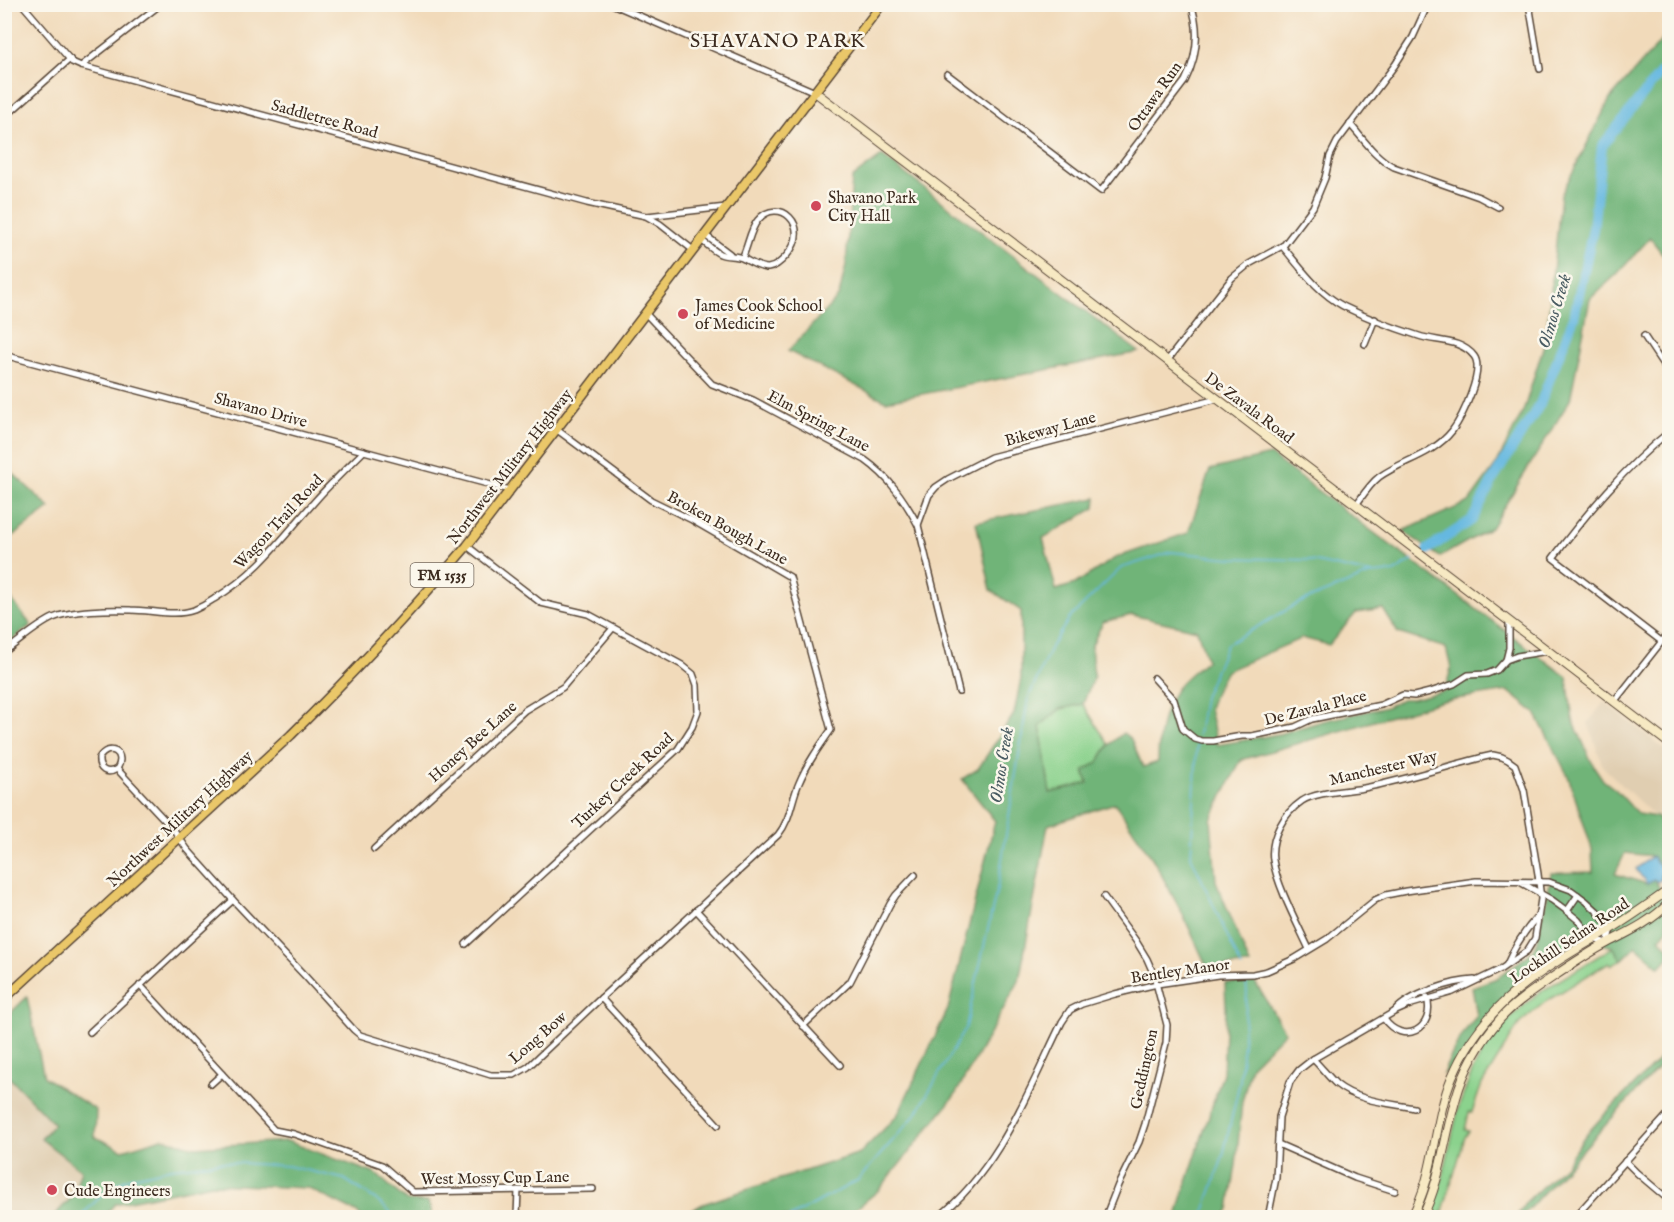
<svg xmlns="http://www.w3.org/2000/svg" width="1674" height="1222" font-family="'IM FELL English',serif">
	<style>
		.built { fill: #e0ceb1 }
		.green { fill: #8bd28d; stroke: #637e56; stroke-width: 1.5 }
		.forest { fill: #70b478; stroke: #566f4b; stroke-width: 1.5; fill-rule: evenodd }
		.water { fill: #65b8e0; stroke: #50717f; stroke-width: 1.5 }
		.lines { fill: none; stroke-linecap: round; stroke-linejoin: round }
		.stream { stroke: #65b8e0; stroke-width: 1.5 }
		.river { stroke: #65b8e0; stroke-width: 10 }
		.minor-casing { stroke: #564435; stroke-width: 8 }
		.secondary-casing { stroke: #564435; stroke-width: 10 }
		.primary-casing { stroke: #564435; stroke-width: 11 }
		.minor { stroke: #fff; stroke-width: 5 }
		.secondary { stroke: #f7e9c3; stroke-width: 8 }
		.primary { stroke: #eac769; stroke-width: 8 }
		.poi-dot { fill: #d1495b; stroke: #fbf7ec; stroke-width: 2 }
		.labels { text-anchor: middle; stroke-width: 5; stroke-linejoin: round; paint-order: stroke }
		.shield { fill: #fbf7ec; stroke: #75685c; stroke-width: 1.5 }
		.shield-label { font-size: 15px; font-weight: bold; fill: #3b2a1e }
		.street-label { font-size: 16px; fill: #3b2a1e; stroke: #fbf7ec }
		.poi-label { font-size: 16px; fill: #3b2a1e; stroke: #fbf7ec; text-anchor: start }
		.water-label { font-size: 18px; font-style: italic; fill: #4a5c62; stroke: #fbf7ec }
		.quarter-label { font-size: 20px; letter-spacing: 1.5px; fill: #3b2a1e; stroke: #fbf7ec }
	</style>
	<rect width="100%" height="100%" fill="#fbf7ec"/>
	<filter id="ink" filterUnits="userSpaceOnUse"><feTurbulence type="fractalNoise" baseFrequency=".0167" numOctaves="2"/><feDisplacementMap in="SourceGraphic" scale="12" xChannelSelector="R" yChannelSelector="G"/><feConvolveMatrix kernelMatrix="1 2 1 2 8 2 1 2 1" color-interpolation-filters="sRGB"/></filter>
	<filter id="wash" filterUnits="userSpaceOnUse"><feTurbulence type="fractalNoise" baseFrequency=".008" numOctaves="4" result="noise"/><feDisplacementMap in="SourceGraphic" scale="24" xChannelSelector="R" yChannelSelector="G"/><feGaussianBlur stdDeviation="1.35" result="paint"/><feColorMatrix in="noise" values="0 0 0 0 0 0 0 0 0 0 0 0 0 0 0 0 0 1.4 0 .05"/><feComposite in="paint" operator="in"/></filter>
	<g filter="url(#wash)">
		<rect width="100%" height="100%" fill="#f1daba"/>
		<!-- built -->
		<g class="built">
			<polygon points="1604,702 1669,752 1669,830 1603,767 1588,723"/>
			<polygon points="4,1073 54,1124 42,1139 81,1170 73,1196 53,1217 5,1217"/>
		</g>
		<!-- green -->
		<g class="green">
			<polygon points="1083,704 1109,745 1098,762 1084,771 1088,783 1050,793 1040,726 1060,709"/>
			<polygon points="1613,947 1622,960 1612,965 1609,962 1545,1002 1519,1024 1482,1084 1472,1112 1469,1112 1465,1130 1469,1131 1465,1137 1442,1214 1440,1217 1428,1218 1442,1180 1459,1106 1473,1070 1484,1049 1510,1018 1537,994"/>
		</g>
		<!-- forest -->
		<g class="forest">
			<polygon points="1669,35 1670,166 1668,203 1670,207 1669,262 1650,238 1617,274 1590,299 1570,400 1491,528 1440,557 1403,531 1469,502 1496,465 1524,409 1546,338 1561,195 1610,99 1661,41"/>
			<polygon points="882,156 1139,352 886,401 788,351 839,296 846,265 852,178"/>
			<path d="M1270,455L1567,677L1573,720L1593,765L1603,780L1616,790L1638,814L1656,817L1669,830L1670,881L1667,884L1659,876L1665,871L1652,856L1625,853L1615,874L1647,884L1654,879L1660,889L1669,899V919L1666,922L1669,927L1660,938L1669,948V957L1660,967L1636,946L1622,960L1613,947L1585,940L1522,982L1452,1069L1443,1074C1451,1054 1462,1032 1477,1016L1472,987L1497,978L1532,952L1538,941L1541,919L1546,904L1551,873L1593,872L1592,849L1568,776L1535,713L1508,691L1443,701L1241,760L1211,820L1216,881L1250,965L1207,967L1183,915L1154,861L1115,803L1048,825L1019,981L955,1095L879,1190L846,1217L677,1218L703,1204L860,1153L897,1116L948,1009L995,821L962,779L978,769L1014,714L1021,678V611L991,590L976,522L1096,498L1095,508L1043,538L1056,590L1075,584L1115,558L1188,533L1210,470ZM1383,609L1398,633L1446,648L1451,668L1445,691L1412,699H1402L1387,707L1323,721L1279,734L1217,745L1209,708L1216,689L1226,671L1302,638L1329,645L1356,613ZM1132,615L1197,630L1207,660C1199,667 1189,674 1182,682C1163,704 1158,734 1158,762L1143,767L1131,739L1123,733L1109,745L1098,762L1084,771L1088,783L1050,793L1040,726L1060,709L1083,704L1094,676L1091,647L1103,622Z"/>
			<polygon points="5,466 50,508 5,542 4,542"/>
			<polygon points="5,591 31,625 5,645"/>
			<polygon points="1255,982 1285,1032 1251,1066 1242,1102 1236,1165 1229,1209 1224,1217 1177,1217 1184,1191 1223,1073 1226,1009 1225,983"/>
			<polygon points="27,997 44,1077 96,1110 95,1137 123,1150 162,1138 195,1147 287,1141 376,1174 407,1201 428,1202 433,1217 362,1217 356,1212 307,1188 212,1184 115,1204 103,1217 53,1217 73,1196 81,1170 41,1139 54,1124 5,1073 5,1018"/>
			<polygon points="1669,1047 1669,1056 1521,1217 1516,1217 1526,1202 1566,1164 1584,1137 1602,1117 1656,1063"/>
		</g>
		<!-- water -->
		<polygon class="water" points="1652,856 1665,872 1660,876 1662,879 1657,882 1654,879 1647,884 1636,869"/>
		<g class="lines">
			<!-- stream -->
			<g class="stream">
				<polyline points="1198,735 1204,697 1227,644 1299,603 1371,574"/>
				<polyline points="1197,743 1191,856 1242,968"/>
				<polyline points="79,1218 108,1189 128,1178 171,1168 221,1162 288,1166 344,1179 375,1199 397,1218"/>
				<polyline points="789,1218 858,1180 916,1114 966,1027 998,884 1028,699 1051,647 1069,619 1121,568 1171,552 1231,558 1307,560 1371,574 1394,572 1413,560"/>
				<polyline points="1202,1218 1223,1156 1240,1081 1247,993 1246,980"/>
			</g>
			<!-- river -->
			<polyline class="river" points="1427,550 1472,520 1494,478 1540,404 1574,317 1593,229 1602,146 1670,61"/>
		</g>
	</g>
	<g filter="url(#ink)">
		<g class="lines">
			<!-- minor casing -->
			<g class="minor-casing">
				<g id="minor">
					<polyline points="22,4 72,62 81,66 587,203 646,216 660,224 693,250"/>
					<polyline points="612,4 815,92"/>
					<polyline points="1529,4 1540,69"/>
					<polyline points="81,66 161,4"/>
					<path d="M947,74L1101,191L1185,81C1197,57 1200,30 1191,4"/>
					<polyline points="4,118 70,59"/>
					<path d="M1350,124C1364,140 1375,157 1394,167L1479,197L1498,207"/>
					<polyline points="647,216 726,207"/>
					<polyline points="705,235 730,254"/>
					<path d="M701,240C707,244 713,251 720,254C726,257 735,255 742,258C751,262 758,268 768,268C776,267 782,261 787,255C813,225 778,196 758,220C750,229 748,247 742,258"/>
					<path d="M1282,246C1301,268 1317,292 1343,306C1367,318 1394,328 1419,336C1437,342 1461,339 1474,356C1485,370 1462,418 1452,431C1433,455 1403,460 1379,477C1370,484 1363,495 1356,505"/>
					<path d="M646,314L712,384L753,400L865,460C889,477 904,499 918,525L959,692"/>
					<polyline points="1644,336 1670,375"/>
					<polyline points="1365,344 1375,319"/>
					<polyline points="4,355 510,490"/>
					<polyline points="1167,361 1232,278 1249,264 1284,245 1313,207 1325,178 1330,156 1337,142 1395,65 1413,37 1428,4"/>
					<polyline points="918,525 929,495 936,487 948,479 991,457 1217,399"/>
					<path d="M1661,641L1553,558C1587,513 1625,467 1670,431"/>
					<path d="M4,652C20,641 36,626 53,618C71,610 111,609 131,610C152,610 174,617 194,610C201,607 208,603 214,599C258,573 283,537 316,500C331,483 348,467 364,451"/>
					<polyline points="1506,660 1509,648 1509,622"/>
					<polyline points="1154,678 1174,700 1183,729 1195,739 1202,741 1213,741 1242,736 1252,736 1295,727 1312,719 1381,705 1403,695 1414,696 1430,692 1454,684 1468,675 1487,674 1497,670 1506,660 1517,656 1548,651"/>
					<polyline points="1614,702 1670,631"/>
					<path d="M117,769C107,775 98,770 99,758C109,742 127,753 117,769L174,830L187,849L233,900L305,976L354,1030L360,1035L491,1075H514L528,1067L601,998L778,835C791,819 791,801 799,783C807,764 819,747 831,730L790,577L692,520L651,500L556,429"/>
					<polyline points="374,849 525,710 563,687 613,628"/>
					<polyline points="1104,897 1136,941 1147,959 1154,975 1167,1025 1166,1043 1145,1124 1139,1142 1118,1185 1105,1218"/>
					<polyline points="696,910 840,1065"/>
					<polyline points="1567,911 1578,895"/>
					<polyline points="466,944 678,749 692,727 698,711 697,685 693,674 682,665 588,614 541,603 467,546"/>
					<path d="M1507,964C1515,946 1525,930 1538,916"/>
					<polyline points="140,985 274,1130 294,1134 382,1165 413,1192 593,1189"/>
					<polyline points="601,998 718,1125"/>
					<path d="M1395,1011C1409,994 1453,981 1474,980"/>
					<path d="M1384,1019C1403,1046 1436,1030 1427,997"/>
					<polyline points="803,1026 850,982 890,904 896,895 915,875"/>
					<polyline points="90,1032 233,900"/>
					<path d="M1313,1059C1321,1067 1328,1076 1336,1084C1357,1101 1388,1103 1414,1108"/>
					<polyline points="211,1084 222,1074"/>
					<polyline points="1278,1144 1355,1178 1395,1191"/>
					<polyline points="1625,1161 1637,1173 1670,1201"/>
					<polyline points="517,1216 518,1190"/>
					<path d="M937,1218C1000,1169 1028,1091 1062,1022L1070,1010L1082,1004L1115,994L1157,984L1218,975L1253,974L1267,971L1294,959L1327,939L1375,900L1386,895L1406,891L1476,881L1549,882L1571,890L1586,901L1598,912L1611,929L1607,943L1593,939L1578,920L1567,911L1552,900L1520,882"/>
					<path d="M1268,1218L1276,1178L1279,1117L1290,1082L1299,1070L1313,1059L1394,1012L1412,1004L1453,992L1501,969L1527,951L1535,938L1541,899L1538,874L1524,790L1515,765L1508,760L1502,757L1493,755L1484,757C1444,767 1404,780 1364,788C1347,791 1315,792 1302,801C1283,814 1270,838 1273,860C1277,886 1298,925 1309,949"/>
					<polyline points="1574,1218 1670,1112"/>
				</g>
			</g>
			<!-- secondary casing -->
			<g class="secondary-casing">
				<g id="secondary">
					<polyline points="815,92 1670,744"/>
					<path d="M1411,1218C1436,1175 1433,1122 1452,1077C1483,1003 1542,969 1609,930C1630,918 1650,903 1670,889"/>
					<path d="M1422,1218C1441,1180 1444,1138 1456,1098C1464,1069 1480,1042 1500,1019C1514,1003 1533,991 1550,979C1569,966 1588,953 1609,942C1631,931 1652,921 1670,902"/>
				</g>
			</g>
			<!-- primary casing -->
			<g class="primary-casing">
				<path id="primary" d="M4,999L291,735C353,674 411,611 467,546L882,4"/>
			</g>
			<!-- minor -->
			<use href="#minor" class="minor"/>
			<!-- secondary -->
			<use href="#secondary" class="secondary"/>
			<!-- primary -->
			<use href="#primary" class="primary"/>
		</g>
	</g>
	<!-- markers -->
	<g class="poi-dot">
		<circle cx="816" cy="206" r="6"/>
		<circle cx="683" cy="314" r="6"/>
		<circle cx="52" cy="1190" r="6"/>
	</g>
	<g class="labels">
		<!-- shield labels -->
		<rect class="shield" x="410.5" y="563" width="63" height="24" rx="4.5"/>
		<g class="shield-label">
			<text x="442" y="580">FM 1535</text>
		</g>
		<!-- street labels -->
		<g class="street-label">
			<text transform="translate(1154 96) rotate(-55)" y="6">Ottawa Run</text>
			<text transform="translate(325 118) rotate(15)" y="6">Saddletree Road</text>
			<text transform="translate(1250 407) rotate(37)" y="6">De Zavala Road</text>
			<text transform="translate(261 409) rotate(15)" y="6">Shavano Drive</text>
			<text transform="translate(819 420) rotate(28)" y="6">Elm Spring Lane</text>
			<text transform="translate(1050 428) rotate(-15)" y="6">Bikeway Lane</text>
			<text transform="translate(509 466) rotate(-52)" y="6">Northwest Military Highway</text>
			<text transform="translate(278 521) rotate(-47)" y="6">Wagon Trail Road</text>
			<text transform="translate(728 527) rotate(29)" y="6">Broken Bough Lane</text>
			<text transform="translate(1315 707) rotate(-14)" y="6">De Zavala Place</text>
			<text transform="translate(472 741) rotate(-42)" y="6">Honey Bee Lane</text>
			<text transform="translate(1383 767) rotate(-13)" y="6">Manchester Way</text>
			<text transform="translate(622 780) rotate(-43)" y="6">Turkey Creek Road</text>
			<text transform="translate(179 818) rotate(-43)" y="6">Northwest Military Highway</text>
			<text transform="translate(1569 940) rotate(-34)" y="6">Lockhill Selma Road</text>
			<text transform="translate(1180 970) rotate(-8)" y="6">Bentley Manor</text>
			<text transform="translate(537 1037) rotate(-41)" y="6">Long Bow</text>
			<text transform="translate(1143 1069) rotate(-78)" y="6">Geddington</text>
			<text transform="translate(495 1177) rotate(-1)" y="6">West Mossy Cup Lane</text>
		</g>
		<!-- poi labels -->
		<g class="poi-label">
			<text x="828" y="203">Shavano Park<tspan x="828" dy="18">City Hall</tspan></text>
			<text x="695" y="311">James Cook School<tspan x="695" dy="18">of Medicine</tspan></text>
			<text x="64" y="1196">Cude Engineers</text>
		</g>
		<!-- water labels -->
		<g class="water-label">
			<text transform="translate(1554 311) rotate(-73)" y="6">Olmos Creek</text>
			<text transform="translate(1001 765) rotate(-81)" y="6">Olmos Creek</text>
		</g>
		<!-- quarter labels -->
		<g class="quarter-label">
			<text x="778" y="47">SHAVANO PARK</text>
		</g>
	</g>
	<!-- margin -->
	<rect width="1674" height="1222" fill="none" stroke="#fbf7ec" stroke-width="24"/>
</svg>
